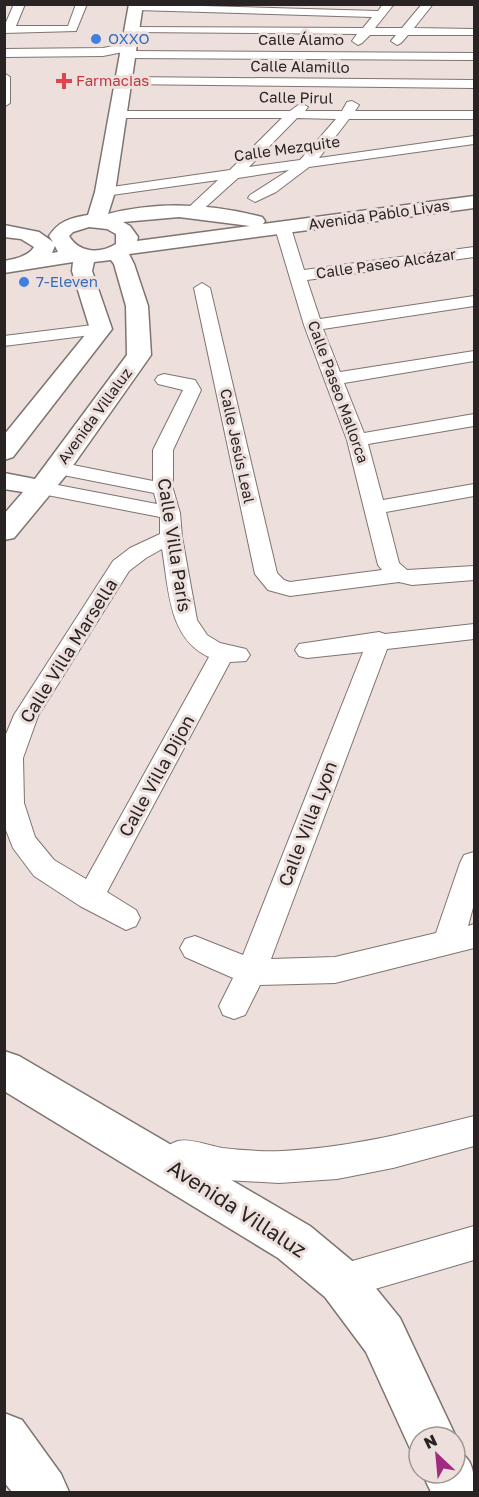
<svg xmlns="http://www.w3.org/2000/svg" width="479" height="1497" font-family="'Golos Text',sans-serif">
	<style>
		.lines { fill: none; stroke-linecap: round; stroke-linejoin: round }
		.street-casing { stroke: #7f7470; stroke-width: 2 }
		.secondary-casing { stroke: #7f7470; stroke-width: 3 }
		.street { fill: #fff; fill-rule: evenodd }
		.secondary { fill: #fff; fill-rule: evenodd }
		.shop-dot { fill: #3f7fe0; stroke: #ede0dc; stroke-width: 2 }
		.health-dot { fill: #e0444e; stroke: #ede0dc; stroke-width: 2 }
		.labels { text-anchor: middle; stroke-width: 6; stroke-linejoin: round; paint-order: stroke }
		.far-shop-label { font-size: 15px; fill: #366cbe; stroke: #ede0dc; text-anchor: start }
		.far-street-label { font-size: 15px; fill: #292423; stroke: #ede0dc }
		.far-health-label { font-size: 15px; fill: #be3a42; stroke: #ede0dc; text-anchor: start }
		.street-label { font-size: 18px; fill: #292423; stroke: #ede0dc }
		.near-street-label { font-size: 21px; fill: #292423; stroke: #ede0dc }
	</style>
	<rect width="100%" height="100%" fill="#ede0dc"/>
	<g class="lines">
		<!-- street casing -->
		<g class="street-casing">
			<g id="street">
				<polygon points="14,4 25,4 16,26 68,26 76,4 87,4 76,31 4,33 4,27"/>
				<polygon points="133,4 378,11 383,4 394,4 375,28 402,28 422,4 433,4 414,28 474,29 474,35 408,35 401,43 397,45 391,41 396,35 370,35 362,43 358,45 352,41 357,34 132,32 126,29 128,27 363,28 372,17 136,10 130,7"/>
				<polygon points="129,43 135,47 133,50 103,56 4,57 4,49 103,48"/>
				<polygon points="128,51 474,53 474,60 124,58 124,52"/>
				<polygon points="4,73 10,77 10,103 4,107"/>
				<polygon points="125,77 474,80 474,88 121,84 119,81 121,78"/>
				<path d="M352,101L359,105L355,111H474V119H349L319,158L474,136V144L309,167L276,192L255,202L248,198L250,195L289,170L238,178L198,214H188L185,211L188,208L218,180L105,196L98,192L105,188L230,170L282,118H118L111,114L113,111H290L301,103L308,107L305,111H342L347,102ZM297,118L336,119L300,160L249,167Z"/>
				<polygon points="283,223 291,228 304,270 474,247 474,257 307,280 320,319 474,296 474,306 323,329 340,372 474,351 474,361 344,383 364,433 474,414 474,426 368,444 383,500 474,484 474,496 386,512 399,563 407,570 474,566 474,580 412,585 399,582 290,596 268,590 255,574 194,288 202,283 210,288 277,573 284,580 290,582 382,570 378,565 347,440 304,325 275,228"/>
				<polygon points="101,324 107,325 110,329 107,333 4,346 4,336"/>
				<path d="M164,374L195,380L201,390L173,450V489L180,513L182,537L197,620L207,635L220,643L246,649L250,655L246,661L230,662L107,892L136,910L140,918L136,926L126,930L80,906L34,876L13,848L4,825V739L14,715L113,561L130,548L160,534V517L42,494L35,492L32,488L35,484L42,482L157,504L154,493L58,474L51,472L48,468L51,464L58,462L153,481V450L183,390L158,384L155,380L158,376ZM162,549C169,589 168,638 209,657L86,879L54,860L35,837L24,803L23,758L38,716L129,571L146,558Z"/>
				<polygon points="474,624 474,639 387,649 271,959 335,957 436,933 460,863 464,855 474,852 474,904 468,926 474,924 474,948 335,983 260,985 245,1015 234,1019 223,1015 219,1006 233,978 185,957 180,948 185,939 195,936 243,955 363,652 307,658 299,656 295,650 299,644 379,632 385,634"/>
				<path d="M474,1116V1146L393,1168L337,1179L279,1183L225,1180L186,1173L170,1182L158,1177L153,1166C158,1154 165,1145 178,1141C190,1138 210,1146 222,1148C241,1150 263,1152 282,1151C348,1148 410,1132 474,1116Z"/>
				<polygon points="474,1226 474,1260 341,1299 328,1294 323,1281 328,1268"/>
			</g>
		</g>
		<!-- secondary casing -->
		<g class="secondary-casing">
			<g id="secondary">
				<path d="M129,4H143L115,192L108,214C158,201 212,204 262,217L265,221L263,224L474,196V208L129,254L134,264L148,306L151,355L67,474L14,538L4,540V514L23,492L4,489V473L35,479L127,355L126,306L114,264L111,260L94,262L92,271L112,329L13,457L4,460V435L90,329L72,271L73,262L4,273V261C15,259 29,256 34,247L21,239L4,237V225L39,232L53,242L49,236C59,221 70,218 88,215L95,192ZM179,217L250,226L137,241L138,237L130,226L123,222ZM89,227L107,229L116,234V244C100,254 79,253 69,236L73,232ZM55,246L58,252L52,253Z"/>
				<polygon points="4,1051 19,1056 310,1226 357,1265 400,1318 456,1437 455,1440 455,1437 419,1437 419,1457 413,1455 366,1352 325,1297 278,1258 4,1091"/>
				<polygon points="4,1413 22,1420 61,1474 69,1492 12,1492 4,1482"/>
				<path d="M455,1450C474,1458 474,1473 474,1492H431L422,1473H455Z"/>
			</g>
		</g>
		<!-- street -->
		<use href="#street" class="street"/>
		<!-- secondary -->
		<use href="#secondary" class="secondary"/>
	</g>
	<!-- markers -->
	<g class="shop-dot">
		<circle cx="96" cy="39" r="6"/>
		<circle cx="24" cy="282" r="6"/>
	</g>
	<path class="health-dot" d="M61 72h6v6h6v6h-6v6h-6v-6h-6v-6h6z"/>
	<g class="labels">
		<!-- far-shop labels -->
		<g class="far-shop-label">
			<text x="108" y="44">OXXO</text>
			<text x="36" y="287">7-Eleven</text>
		</g>
		<!-- far-street labels -->
		<g class="far-street-label">
			<text x="301" y="45">Calle Álamo</text>
			<text transform="translate(300 67) rotate(1)" y="5">Calle Alamillo</text>
			<text transform="translate(296 98) rotate(1)" y="5">Calle Pirul</text>
			<text transform="translate(287 149) rotate(-8)" y="5">Calle Mezquite</text>
			<text transform="translate(379 215) rotate(-8)" y="5">Avenida Pablo Livas</text>
			<text transform="translate(386 264) rotate(-8)" y="5">Calle Paseo Alcázar</text>
			<text transform="translate(338 392) rotate(70)" y="5">Calle Paseo Mallorca</text>
			<text transform="translate(95 416) rotate(-54)" y="5">Avenida Villaluz</text>
			<text transform="translate(237 446) rotate(78)" y="5">Calle Jesús Leal</text>
		</g>
		<!-- far-health labels -->
		<g class="far-health-label">
			<text x="76" y="86">Farmacias</text>
		</g>
		<!-- street labels -->
		<g class="street-label">
			<text transform="translate(174 545) rotate(81)" y="6">Calle Villa París</text>
			<text transform="translate(69 651) rotate(-58)" y="6">Calle Villa Marsella</text>
			<text transform="translate(157 776) rotate(-61)" y="6">Calle Villa Dijon</text>
			<text transform="translate(308 824) rotate(-69)" y="6">Calle Villa Lyon</text>
		</g>
		<!-- near-street labels -->
		<g class="near-street-label">
			<text transform="translate(237 1209) rotate(33)" y="7">Avenida Villaluz</text>
		</g>
	</g>
	<!-- border -->
	<rect width="479" height="1497" fill="none" stroke="#292423" stroke-width="12"/>
	<!-- north arrow -->
	<g transform="translate(437 1455) rotate(334)"><circle r="28" fill="#ede0dc" stroke="#9f9592" stroke-width="1.5"/>
	<path d="M0-4.5L10 22L0 15L-10 22Z" fill="#a22a81"/>
	<text y="-9" font-size="16" font-weight="bold" text-anchor="middle" fill="#292423">N</text>
	</g>
</svg>
